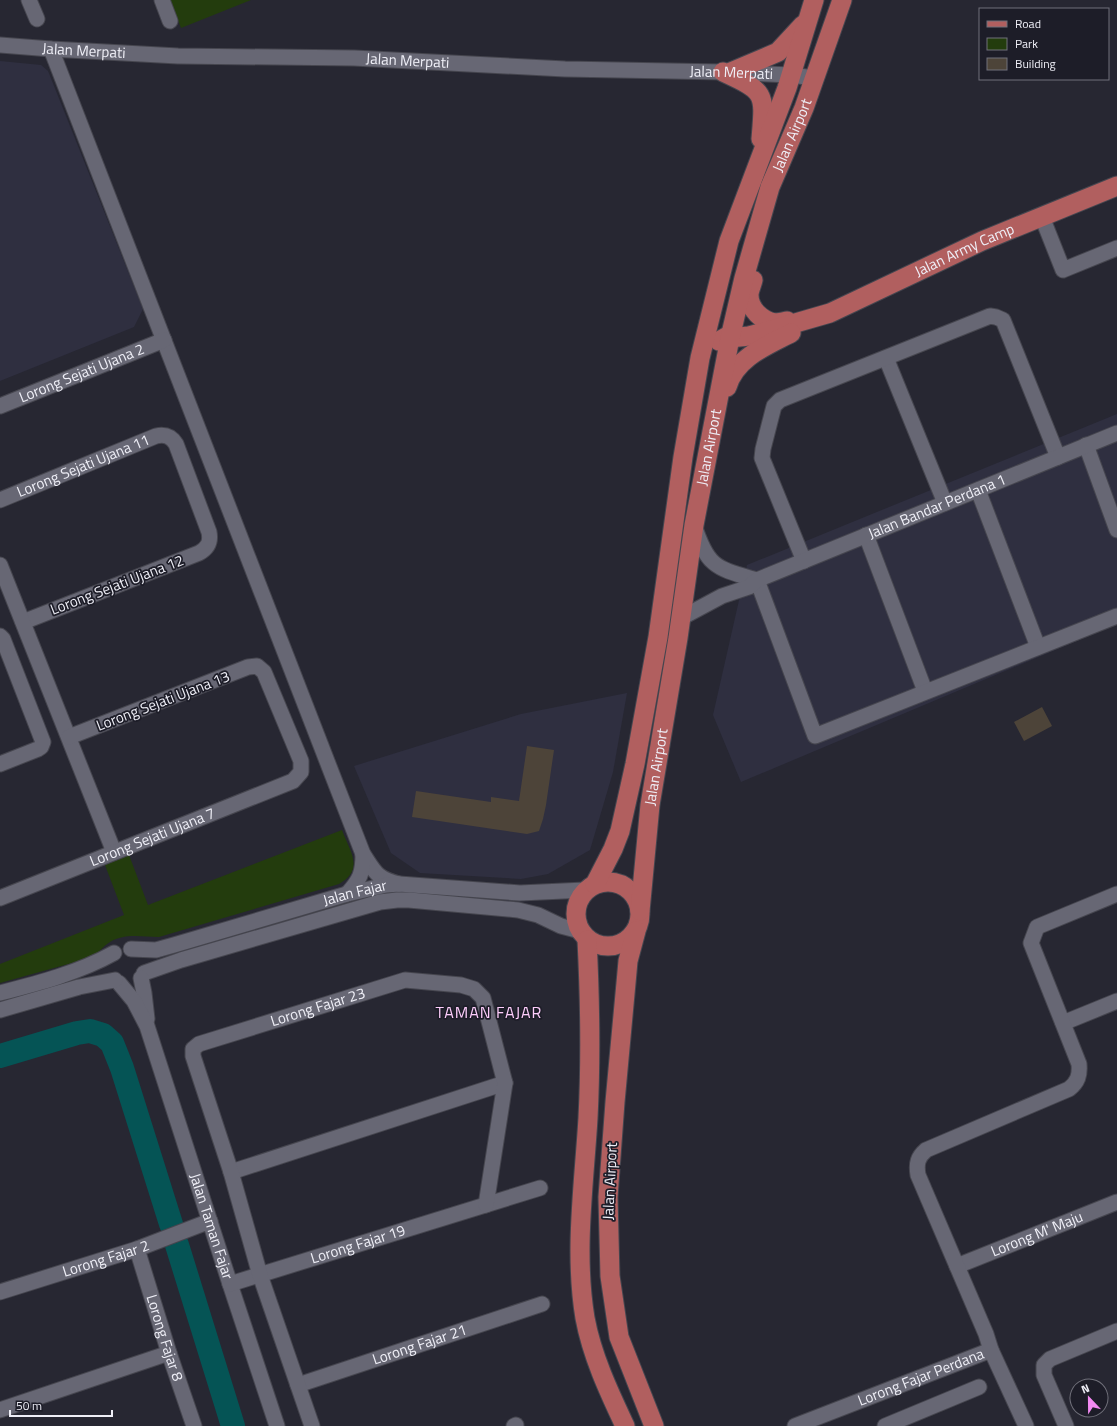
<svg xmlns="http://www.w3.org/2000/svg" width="1117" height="1426" font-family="'Titillium Web',sans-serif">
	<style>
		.built { fill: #2f2f40 }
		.green { fill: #233c0d }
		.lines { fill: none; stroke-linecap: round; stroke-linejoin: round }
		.river { stroke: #055455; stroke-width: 24 }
		.building { fill: #4d4439 }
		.minor-casing { stroke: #46464f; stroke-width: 17 }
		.major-casing { stroke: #46464f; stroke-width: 21 }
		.minor { stroke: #676774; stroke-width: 15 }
		.major { stroke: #b15f5f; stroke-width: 19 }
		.labels { text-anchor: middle; stroke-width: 3.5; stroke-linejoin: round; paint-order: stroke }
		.street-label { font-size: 15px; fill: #efeff7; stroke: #1d1d28 }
		.neighbourhood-label { font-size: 16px; letter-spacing: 1px; fill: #fdcdfb; stroke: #1d1d28 }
	</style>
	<rect width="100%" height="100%" fill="#272732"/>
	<!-- built -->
	<g class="built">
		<polygon points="0,61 41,65 48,71 143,309 134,327 0,381"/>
		<polygon points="1117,414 1117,624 741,782 713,715 747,565"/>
		<polygon points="627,693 613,772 590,850 548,874 521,879 420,873 391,853 354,766 521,714"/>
	</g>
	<!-- green -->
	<g class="green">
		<polygon points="170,0 251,0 181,28"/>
		<path d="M342,830C350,852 365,869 339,884L159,937C142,937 125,933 110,942C102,947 98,954 90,958L0,983V964L124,915L105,865L129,855L148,905Z"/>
	</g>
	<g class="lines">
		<!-- river -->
		<g class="river">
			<polyline points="0,1056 77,1033 90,1031 103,1035 112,1043 122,1068 171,1224"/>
			<polyline points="177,1245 233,1426"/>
		</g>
	</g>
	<!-- building -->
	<g class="building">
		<polygon points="1042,707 1052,726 1024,741 1014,722"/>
		<polygon points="527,746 554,750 546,805 543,819 539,831 527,834 412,817 416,791 491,802 491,797 519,801"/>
	</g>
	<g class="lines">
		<!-- minor casing -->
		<g class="minor-casing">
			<g id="minor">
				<polyline points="29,0 37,19"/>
				<polyline points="162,0 170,21"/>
				<path id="s1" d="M0,45L51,49L178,56L354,58L565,69L723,72L791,75L814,78"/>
				<path d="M51,49L363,854C375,872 376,878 399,884"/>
				<polyline points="1042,217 1063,270 1117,248"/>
				<polyline points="886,358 945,503"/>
				<path id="s2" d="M0,406L164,340"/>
				<polyline points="1086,445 1117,530"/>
				<polyline points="978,490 1038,647"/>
				<path id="s3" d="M0,500L156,436C165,434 171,436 176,444L209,532C211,542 208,548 199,553L23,622"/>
				<path d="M694,525C708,568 716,568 757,580"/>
				<polyline points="866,535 925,691"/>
				<polyline points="804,561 762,458 763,449 774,406 780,400 990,316 996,317 1003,320 1058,457"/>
				<polyline points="0,565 114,852"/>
				<polyline points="757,580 815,736 1117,616"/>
				<path id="s4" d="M681,618L722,596L749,587L757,580L1117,433"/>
				<polyline points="0,636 3,639 43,742 41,747 38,749 0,764"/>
				<path d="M347,894C360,880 363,873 363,854"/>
				<path id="s5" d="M0,898L293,781L301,772V761L264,672L257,666L248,667L69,737"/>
				<path id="s6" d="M131,949L156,950L174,945L347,894L386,885L399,884L520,893L585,890"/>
				<polyline points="144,973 181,960 380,902 397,900 409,900 518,910 538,915 561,926 580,931"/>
				<polyline points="141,978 144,993 147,1019"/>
				<path id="s7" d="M119,983L134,1001L147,1026L230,1284L277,1426"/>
				<path d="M0,993C39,983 78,973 114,953"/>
				<polyline points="0,1010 79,987 115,980"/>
				<polyline points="1063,1023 1117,1001"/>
				<polyline points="231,1172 505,1083"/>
				<path id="s8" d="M137,1249L169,1353L194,1426"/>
				<path id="s9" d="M957,1266L1117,1202"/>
				<path id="s10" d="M230,1284L540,1188"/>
				<path id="s11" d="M0,1292L137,1249L210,1221"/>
				<path id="s12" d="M298,1385L542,1304"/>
				<polyline points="0,1410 169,1353"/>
				<path id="s13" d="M312,1426L260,1275L231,1172L193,1056V1049L199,1044L405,980L461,985L474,989L483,998L505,1083L486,1205"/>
				<polyline points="514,1426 516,1425"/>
				<path id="s14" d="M795,1426L991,1350"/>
				<polyline points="885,1426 979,1387"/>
				<path d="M1026,1426L991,1350L986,1334L918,1175C916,1163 918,1157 926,1150L1069,1089C1078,1082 1080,1075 1079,1064L1031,943L1037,927L1117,894"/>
				<polyline points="1066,1426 1044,1375 1044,1365 1050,1359 1117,1331"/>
			</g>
		</g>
		<!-- major casing -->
		<g class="major-casing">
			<g id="major">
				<path d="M723,72C766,92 765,92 761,139"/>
				<polyline points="731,72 778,52 803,25"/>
				<path d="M753,280C752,285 749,290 749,295C749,309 762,321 775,323C779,323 783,322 787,321"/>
				<path id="s15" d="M719,341L726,337L730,338L749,336L764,332L830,313L982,241L1117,186"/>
				<path d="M727,387C735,358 766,346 791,333"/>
				<circle cx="608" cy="914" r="32"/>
				<polyline points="595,884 613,849 620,831 635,764 658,637 683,457 700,358 729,241 787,88 814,0"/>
				<path id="s16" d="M640,911L650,805L678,638L694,525L730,338L744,278L770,187L804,108L842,0"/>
				<polyline points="636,931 628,961 626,983 615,1102 608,1197 610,1276 619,1337 654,1426"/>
				<path d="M587,940C590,999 591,1059 588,1118C584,1185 574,1252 585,1318C592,1356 609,1392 625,1426"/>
			</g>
		</g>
		<!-- minor -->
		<use href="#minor" class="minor"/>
		<!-- major -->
		<use href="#major" class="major"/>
	</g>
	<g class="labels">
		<!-- street labels -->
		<g class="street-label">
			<text dy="5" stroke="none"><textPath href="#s1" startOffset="84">Jalan Merpati</textPath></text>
			<text dy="5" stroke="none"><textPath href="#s1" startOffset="408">Jalan Merpati</textPath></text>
			<text dy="5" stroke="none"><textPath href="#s1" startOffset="732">Jalan Merpati</textPath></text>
			<text dy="5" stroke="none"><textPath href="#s16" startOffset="793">Jalan Airport</textPath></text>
			<text dy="5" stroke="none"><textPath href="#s15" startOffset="264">Jalan Army Camp</textPath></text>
			<text dy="5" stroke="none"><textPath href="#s2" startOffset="88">Lorong Sejati Ujana 2</textPath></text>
			<text dy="5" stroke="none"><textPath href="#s16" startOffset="469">Jalan Airport</textPath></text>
			<text dy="5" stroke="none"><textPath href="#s3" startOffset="90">Lorong Sejati Ujana 11</textPath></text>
			<text dy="5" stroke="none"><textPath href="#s4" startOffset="280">Jalan Bandar Perdana 1</textPath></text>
			<text transform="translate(117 585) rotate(-21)" y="5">Lorong Sejati Ujana 12</text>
			<text transform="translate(163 701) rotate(-21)" y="5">Lorong Sejati Ujana 13</text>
			<text dy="5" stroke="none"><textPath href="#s16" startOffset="145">Jalan Airport</textPath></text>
			<text dy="5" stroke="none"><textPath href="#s5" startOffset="164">Lorong Sejati Ujana 7</textPath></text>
			<text dy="5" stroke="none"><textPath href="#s6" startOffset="232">Jalan Fajar</textPath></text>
			<text dy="5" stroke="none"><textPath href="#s13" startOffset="528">Lorong Fajar 23</textPath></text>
			<text transform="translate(610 1181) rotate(-87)" y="5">Jalan Airport</text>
			<text dy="5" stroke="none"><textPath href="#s7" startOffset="262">Jalan Taman Fajar</textPath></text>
			<text dy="5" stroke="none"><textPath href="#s9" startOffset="86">Lorong M' Maju</textPath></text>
			<text dy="5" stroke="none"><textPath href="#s10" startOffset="134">Lorong Fajar 19</textPath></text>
			<text dy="5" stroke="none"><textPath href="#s11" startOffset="111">Lorong Fajar 2</textPath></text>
			<text dy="5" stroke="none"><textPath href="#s8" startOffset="93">Lorong Fajar 8</textPath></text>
			<text dy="5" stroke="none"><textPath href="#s12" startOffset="128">Lorong Fajar 21</textPath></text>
			<text dy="5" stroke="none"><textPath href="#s14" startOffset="135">Lorong Fajar Perdana</textPath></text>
		</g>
		<!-- neighbourhood labels -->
		<g class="neighbourhood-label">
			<text x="489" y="1018">TAMAN FAJAR</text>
		</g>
	</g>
	<!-- legend -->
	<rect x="979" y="8" width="130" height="72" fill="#1d1d28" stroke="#71717b"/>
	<rect x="987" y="21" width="20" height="6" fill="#b15f5f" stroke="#71717b"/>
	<text x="1015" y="28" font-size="12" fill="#efeff7">Road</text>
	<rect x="987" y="38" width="20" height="12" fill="#233c0d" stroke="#71717b"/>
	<text x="1015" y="48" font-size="12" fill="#efeff7">Park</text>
	<rect x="987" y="58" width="20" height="12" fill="#4d4439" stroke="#71717b"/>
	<text x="1015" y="68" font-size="12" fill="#efeff7">Building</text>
	<!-- north arrow -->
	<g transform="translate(1089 1398) rotate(338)"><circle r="19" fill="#1d1d28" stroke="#71717b"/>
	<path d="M0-3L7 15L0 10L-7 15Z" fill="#f38af2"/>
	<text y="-6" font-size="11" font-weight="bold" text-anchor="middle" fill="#efeff7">N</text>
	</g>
	<!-- scale -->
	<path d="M10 1410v6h102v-6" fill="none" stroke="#efeff7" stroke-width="2"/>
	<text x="16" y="1410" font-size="12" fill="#efeff7" stroke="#1d1d28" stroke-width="3" paint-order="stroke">50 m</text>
</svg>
